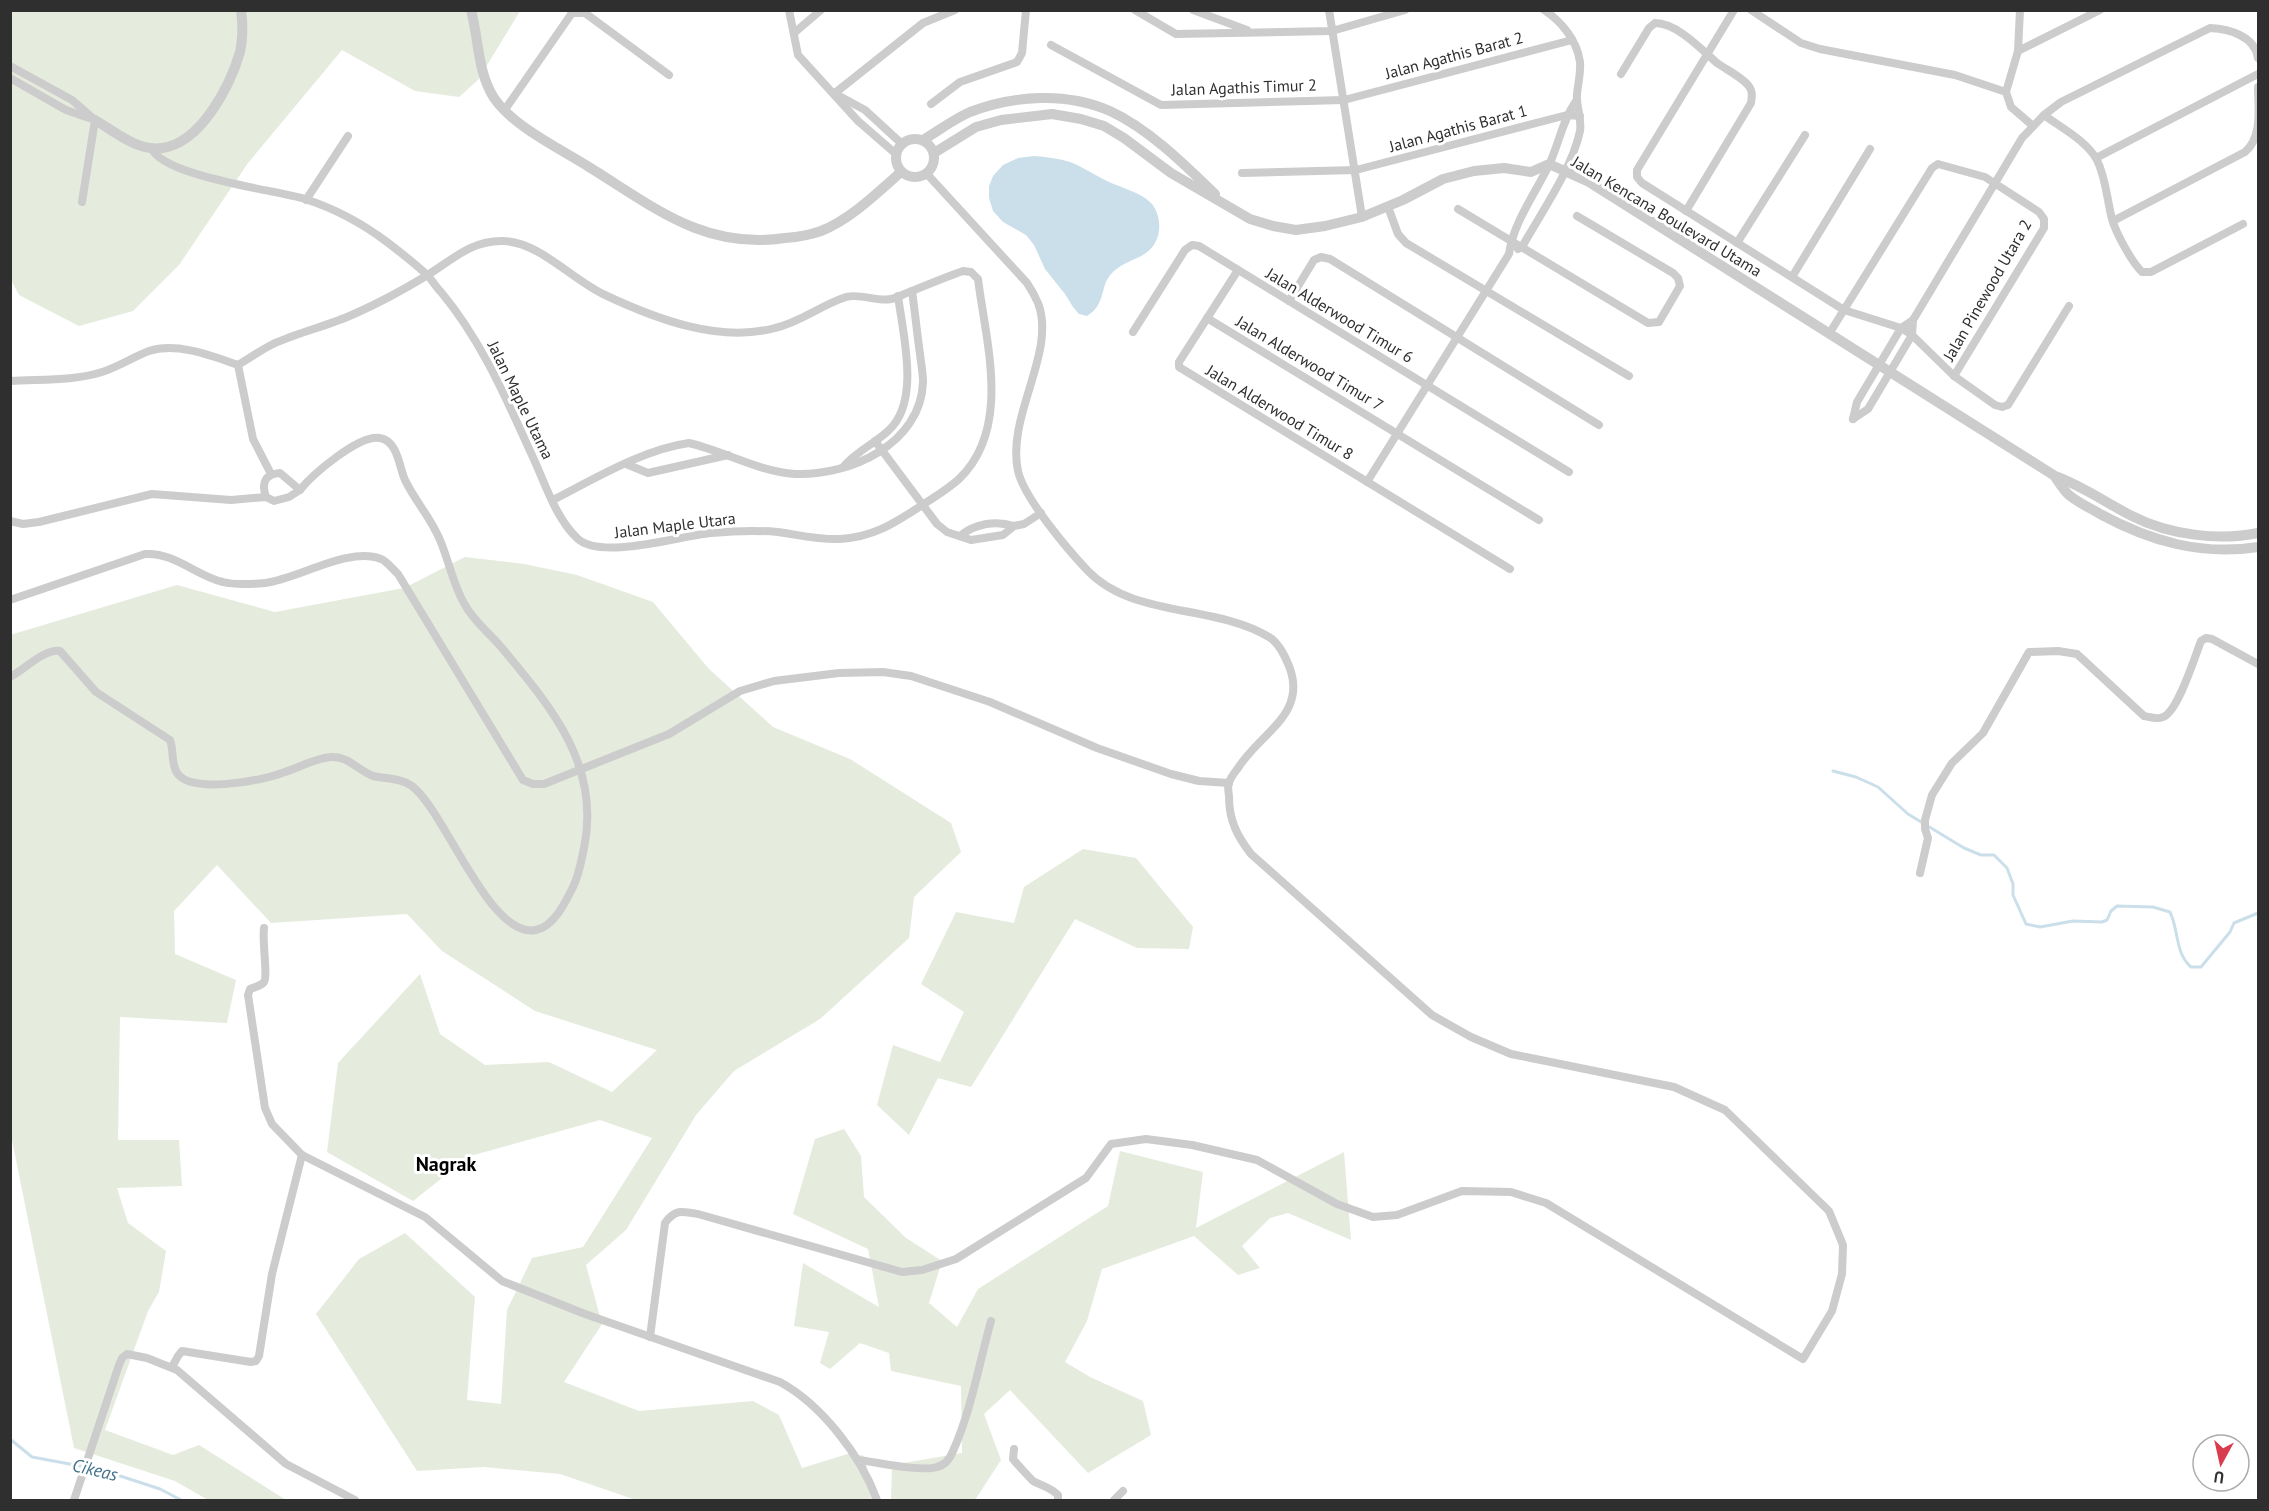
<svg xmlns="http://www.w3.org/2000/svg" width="2269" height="1511" font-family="'PT Sans',sans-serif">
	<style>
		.green { fill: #e5ebdd }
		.water { fill: #cbdfea }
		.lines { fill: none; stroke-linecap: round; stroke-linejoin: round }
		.stream { stroke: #cbdfea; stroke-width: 3 }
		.minor { stroke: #ccc; stroke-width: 8 }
		.tertiary { stroke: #ccc; stroke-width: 10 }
		.labels { text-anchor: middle; stroke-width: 6; stroke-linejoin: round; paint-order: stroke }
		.street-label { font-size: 16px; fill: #2f2f2f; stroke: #fff }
		.water-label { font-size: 18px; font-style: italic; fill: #42728c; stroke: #fff }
		.quarter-label { font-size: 20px; font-weight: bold; fill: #000; stroke: #fff }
	</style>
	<rect width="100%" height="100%" fill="#fff"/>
	<!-- green -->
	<g class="green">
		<polygon points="10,11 520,11 478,80 459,97 415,91 342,50 248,163 179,265 133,311 79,326 19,295 11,280"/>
		<polygon points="465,557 524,564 577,575 653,602 709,669 773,727 850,759 951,823 961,852 914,897 909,938 820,1019 734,1071 696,1115 626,1230 586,1265 602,1324 564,1382 639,1411 753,1401 779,1415 802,1468 851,1453 864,1456 875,1500 636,1500 560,1474 484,1467 417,1471 316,1314 359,1259 405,1233 475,1297 467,1400 501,1404 507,1310 532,1258 583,1247 652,1138 600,1120 470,1156 413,1201 327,1152 338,1063 420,974 440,1034 485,1065 549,1062 612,1092 657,1050 535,1011 442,951 407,914 271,923 217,865 174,911 175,954 236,980 227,1023 120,1017 118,1140 179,1140 182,1186 117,1188 128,1223 166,1251 159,1292 148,1311 105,1430 173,1455 199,1445 286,1500 208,1500 175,1481 74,1448 11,1135 10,635 177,585 275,612 404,588"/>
		<polygon points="1083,849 1136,858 1193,927 1189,949 1137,948 1075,919 971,1087 938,1078 909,1135 877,1105 893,1045 940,1062 964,1012 921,984 956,912 1014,923 1024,887"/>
		<polygon points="844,1129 861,1156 864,1197 906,1238 942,1261 929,1303 957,1327 978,1289 1108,1206 1120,1151 1203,1172 1196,1228 1344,1152 1351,1240 1288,1213 1270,1218 1242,1246 1260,1268 1238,1275 1194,1236 1102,1269 1087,1321 1065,1362 1090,1377 1143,1401 1151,1435 1088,1473 1010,1390 984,1414 1001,1460 975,1500 891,1500 892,1465 962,1453 961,1386 891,1371 889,1353 860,1343 830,1369 820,1363 829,1332 794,1326 803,1263 879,1307 868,1249 793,1214 815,1139"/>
	</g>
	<!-- water -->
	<path class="water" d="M1034,156C1046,157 1058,158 1070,162C1083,167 1095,175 1107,181C1121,188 1141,192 1152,204C1160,214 1162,231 1155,243C1146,259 1127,259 1114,271C1098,285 1108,303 1087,316L1079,314L1073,307L1065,294L1045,269L1034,245L1026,235L1003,222L993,211L989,198V186L993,176L1003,165L1018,158Z"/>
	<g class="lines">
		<!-- stream -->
		<g class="stream">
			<path d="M1833,771L1856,777L1878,787L1908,814L1964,848L1981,855H1994L2007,868L2013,884V895L2026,924L2040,927L2073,921L2102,922L2107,920L2111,911L2117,906L2153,907L2170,912C2179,931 2175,953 2191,967H2201L2230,932L2234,923L2258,913"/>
			<polyline points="10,1439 32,1457 102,1470 160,1489 181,1500"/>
		</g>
		<!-- minor -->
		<g class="minor">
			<polyline points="789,10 798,55 858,121 896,154"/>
			<polyline points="1135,10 1176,34 1332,31 1405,10"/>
			<polyline points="1193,10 1247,30"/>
			<polyline points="1329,10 1362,217"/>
			<polyline points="1734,10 1637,170 1637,177 1642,183 1844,310 1901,328 1912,335 1954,376 1995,405 2002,407 2008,405 2069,306"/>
			<polyline points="1751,10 1801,43 1820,49 1955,75 2006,92"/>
			<polyline points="2020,10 2018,51 2006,92 2011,107 2033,126"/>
			<polyline points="794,33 821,10"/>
			<polyline points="1051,45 1161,105 1344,100 1572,40"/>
			<polyline points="2018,51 2100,10"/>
			<polyline points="10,66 72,100 95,120"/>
			<path d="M1621,74L1649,28L1655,23C1677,23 1701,49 1717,63C1727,70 1740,76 1748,85C1753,91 1752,96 1751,103L1686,211"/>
			<polyline points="10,78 66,110 89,118"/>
			<polyline points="835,93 923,23 955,10"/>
			<polyline points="841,97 865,110 902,144"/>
			<polyline points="931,104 960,82 1017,62 1022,53 1026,10"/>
			<polyline points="504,111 572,13 585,13 669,75"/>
			<path d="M2044,115C2060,127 2087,141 2097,160C2106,178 2107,200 2112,219C2116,233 2131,261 2142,272H2151L2243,224"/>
			<polyline points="2096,158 2258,74"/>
			<polyline points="1242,173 1356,170 1567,115 1580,116"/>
			<polyline points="306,200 348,136"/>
			<polyline points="82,202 95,120"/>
			<polyline points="1388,207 1398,234 1406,243 1629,376"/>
			<polyline points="1458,209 1648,323 1659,322 1680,286 1678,278 1673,273 1577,216"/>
			<path d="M2113,221L2245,152C2263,136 2258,109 2258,87"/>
			<polyline points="1737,243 1805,135"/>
			<path d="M1518,249L1522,247C1541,213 1572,169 1580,131C1582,118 1576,107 1577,94C1578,84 1581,72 1580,62C1577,40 1561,21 1544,10"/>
			<polyline points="1238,270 1179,362 1179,367 1510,569"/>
			<polyline points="1792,277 1870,149"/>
			<polyline points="1289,301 1314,260 1321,257 1330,259 1599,425"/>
			<polyline points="1207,318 1539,520"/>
			<polyline points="1133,332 1185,250 1192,245 1199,246 1569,472"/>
			<polyline points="1829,334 1932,168 1938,164 1985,177 2039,212 2044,219 2044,228 1954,376"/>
			<polyline points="238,365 253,439 271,474"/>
			<path d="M10,381C40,379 74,381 102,372C118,367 133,357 149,351C177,342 212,356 238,365C250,358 261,350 273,344C299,332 328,326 354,314C379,303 403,290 426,276C451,261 471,240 503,241C540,242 572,280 605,295C656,319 719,343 775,328C801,322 821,305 846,297C861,293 877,302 891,299C898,298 905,293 912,291C929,284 946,277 963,271L971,272L978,279C986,343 1012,428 959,479C948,489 936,496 924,504C896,522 875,537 840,539C819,540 799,535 778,532C756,530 733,531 711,533C679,536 602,560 578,539C555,518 544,480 531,453C505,396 481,340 441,292C435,286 431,278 425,273C413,262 400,252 387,242C363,224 333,208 305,199C275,190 160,176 151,147"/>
			<path d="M1853,419L1857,402L1901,328L1913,320L2022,138L2044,115L2061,102L2210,28C2229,29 2255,36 2258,58"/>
			<polyline points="1853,419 1868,409 1912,335 1913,320"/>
			<polyline points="875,441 937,524 947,532 971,540 1003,535 1014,526 1024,524 1041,513"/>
			<polyline points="626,464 648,473 728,455"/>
			<path d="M844,466C857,451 874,444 888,431C921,402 903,335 898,296"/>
			<path d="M1367,482L1509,254C1513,223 1535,194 1549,165C1559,144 1562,121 1576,101"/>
			<path d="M553,500C594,479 644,449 689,443C724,451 759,472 795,474C850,476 921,444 923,382C923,373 921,363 920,354C917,333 915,312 912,291"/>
			<path d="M10,521L23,524L39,522L152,494L231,500L266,497L274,501L289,497L300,490L280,473C265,474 261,483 266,497"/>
			<path d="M960,536C974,524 995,520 1014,526"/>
			<path d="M10,600L145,554C175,552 196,576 223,582C234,585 253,584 265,583C298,579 349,546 381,559C388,562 393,570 398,574L523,780L533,784H544L669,734L740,691L774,681L839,673L883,672L911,676L990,702L1097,748L1171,774L1199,781L1229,783"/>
			<path d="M10,677C25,669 44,649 60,651L96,692L170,740C174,751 171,764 177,773C191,794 261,781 282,773C299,768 314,758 332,757C348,756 359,771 373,776C386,779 401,778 412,786C446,812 489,939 536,930C554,927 566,901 573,887C579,875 581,862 584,848C601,766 552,708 502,648C490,634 474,621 465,605C453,585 449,561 440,540C431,518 415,501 405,480C399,467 398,441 380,438C359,434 312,475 300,490"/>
			<path d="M1920,873L1928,838L1925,829V820L1932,795L1952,763L1983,733L2029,652L2058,651L2077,654L2144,716C2150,717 2157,720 2163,717C2178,712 2195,656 2201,641L2206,638L2212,639L2258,664"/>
			<path d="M264,928C262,940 268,977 264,982C261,986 255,987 250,989L248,995L265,1108L272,1124L302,1155L425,1217L502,1281L585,1314L780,1382C822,1405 861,1456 877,1500"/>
			<path d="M650,1337L665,1223C675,1209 682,1211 698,1214L902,1272L922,1270L956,1259L1086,1178L1111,1144L1146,1139L1192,1145L1257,1160L1337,1204L1373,1217L1397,1215L1462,1191L1511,1192L1546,1203L1803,1359L1832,1311L1842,1274L1843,1245L1829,1211L1725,1110L1674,1087L1511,1054L1471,1037L1432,1015L1251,854C1237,836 1229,820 1229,797C1229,793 1227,787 1229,783C1230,778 1235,772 1238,768C1261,732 1308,714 1289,666C1285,656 1279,643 1269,637C1215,604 1133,618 1088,571C1068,550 1024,498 1018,471C1006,416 1057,352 1038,303C1035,296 1031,289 1027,283L927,174"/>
			<polyline points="172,1367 178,1356 182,1351 251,1362 256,1361 259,1356 272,1274 302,1155"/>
			<path d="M1014,1449L1013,1459C1015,1462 1031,1479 1033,1481C1042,1486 1050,1487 1058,1495V1500"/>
			<path d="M858,1460C877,1462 920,1472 937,1467C945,1465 950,1459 953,1451C971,1411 979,1364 991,1321"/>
			<polyline points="74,1500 119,1365 122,1358 127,1354 147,1358 177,1370 286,1464 355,1500"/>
			<polyline points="1114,1500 1123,1491"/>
		</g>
		<!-- tertiary -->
		<g class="tertiary">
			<path d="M471,10C479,40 477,71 494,98C514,127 559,148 589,167C654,207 704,250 785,238C797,237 810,235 821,231C851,219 877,193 901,172"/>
			<path d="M95,120C114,131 138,152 162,148C201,143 230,86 240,52C243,38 243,24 241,10"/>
			<circle cx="915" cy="158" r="19"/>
			<path d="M923,140C938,131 954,119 970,112C1014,95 1067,92 1110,111C1149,129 1185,165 1215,194"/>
			<path d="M934,153L976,127L1001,120L1052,114L1081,119L1104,126L1124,138L1171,173L1250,219L1273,226L1296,230L1325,226L1362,217L1403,200L1443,179L1474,171L1504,168L1531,172L1549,164L1589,182L2055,476C2083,486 2106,503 2132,516C2169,535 2219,541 2258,533"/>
			<path d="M2055,477C2059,482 2063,490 2069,495C2077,502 2090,508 2100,514C2150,541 2201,556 2258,547"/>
		</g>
	</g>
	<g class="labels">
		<!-- street labels -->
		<g class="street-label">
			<text transform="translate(1454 55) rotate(-15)" y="6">Jalan Agathis Barat 2</text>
			<text transform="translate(1244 87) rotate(-2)" y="6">Jalan Agathis Timur 2</text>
			<text transform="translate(1458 128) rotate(-15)" y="6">Jalan Agathis Barat 1</text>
			<text transform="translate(1667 216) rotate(31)" y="6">Jalan Kencana Boulevard Utama</text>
			<text transform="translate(1987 290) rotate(-60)" y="6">Jalan Pinewood Utara 2</text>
			<text transform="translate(1340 315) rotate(31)" y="6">Jalan Alderwood Timur 6</text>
			<text transform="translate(1310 363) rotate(31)" y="6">Jalan Alderwood Timur 7</text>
			<text transform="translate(521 400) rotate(64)" y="6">Jalan Maple Utama</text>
			<text transform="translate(1280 412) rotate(31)" y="6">Jalan Alderwood Timur 8</text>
			<text transform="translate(675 525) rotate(-7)" y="6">Jalan Maple Utara</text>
		</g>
		<!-- water labels -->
		<g class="water-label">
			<text transform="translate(95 1470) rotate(13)" y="6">Cikeas</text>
		</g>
		<!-- quarter labels -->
		<g class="quarter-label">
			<text x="446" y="1171">Nagrak</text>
		</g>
	</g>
	<!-- border -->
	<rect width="2269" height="1511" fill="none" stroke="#2f2f2f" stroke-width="24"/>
	<!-- north arrow -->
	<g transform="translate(2221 1463) rotate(188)"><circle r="28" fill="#ffffff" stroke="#acacac" stroke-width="1.5"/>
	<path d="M0-4.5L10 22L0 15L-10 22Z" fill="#da3c4f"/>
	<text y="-9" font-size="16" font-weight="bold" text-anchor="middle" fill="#2f2f2f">U</text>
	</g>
</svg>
